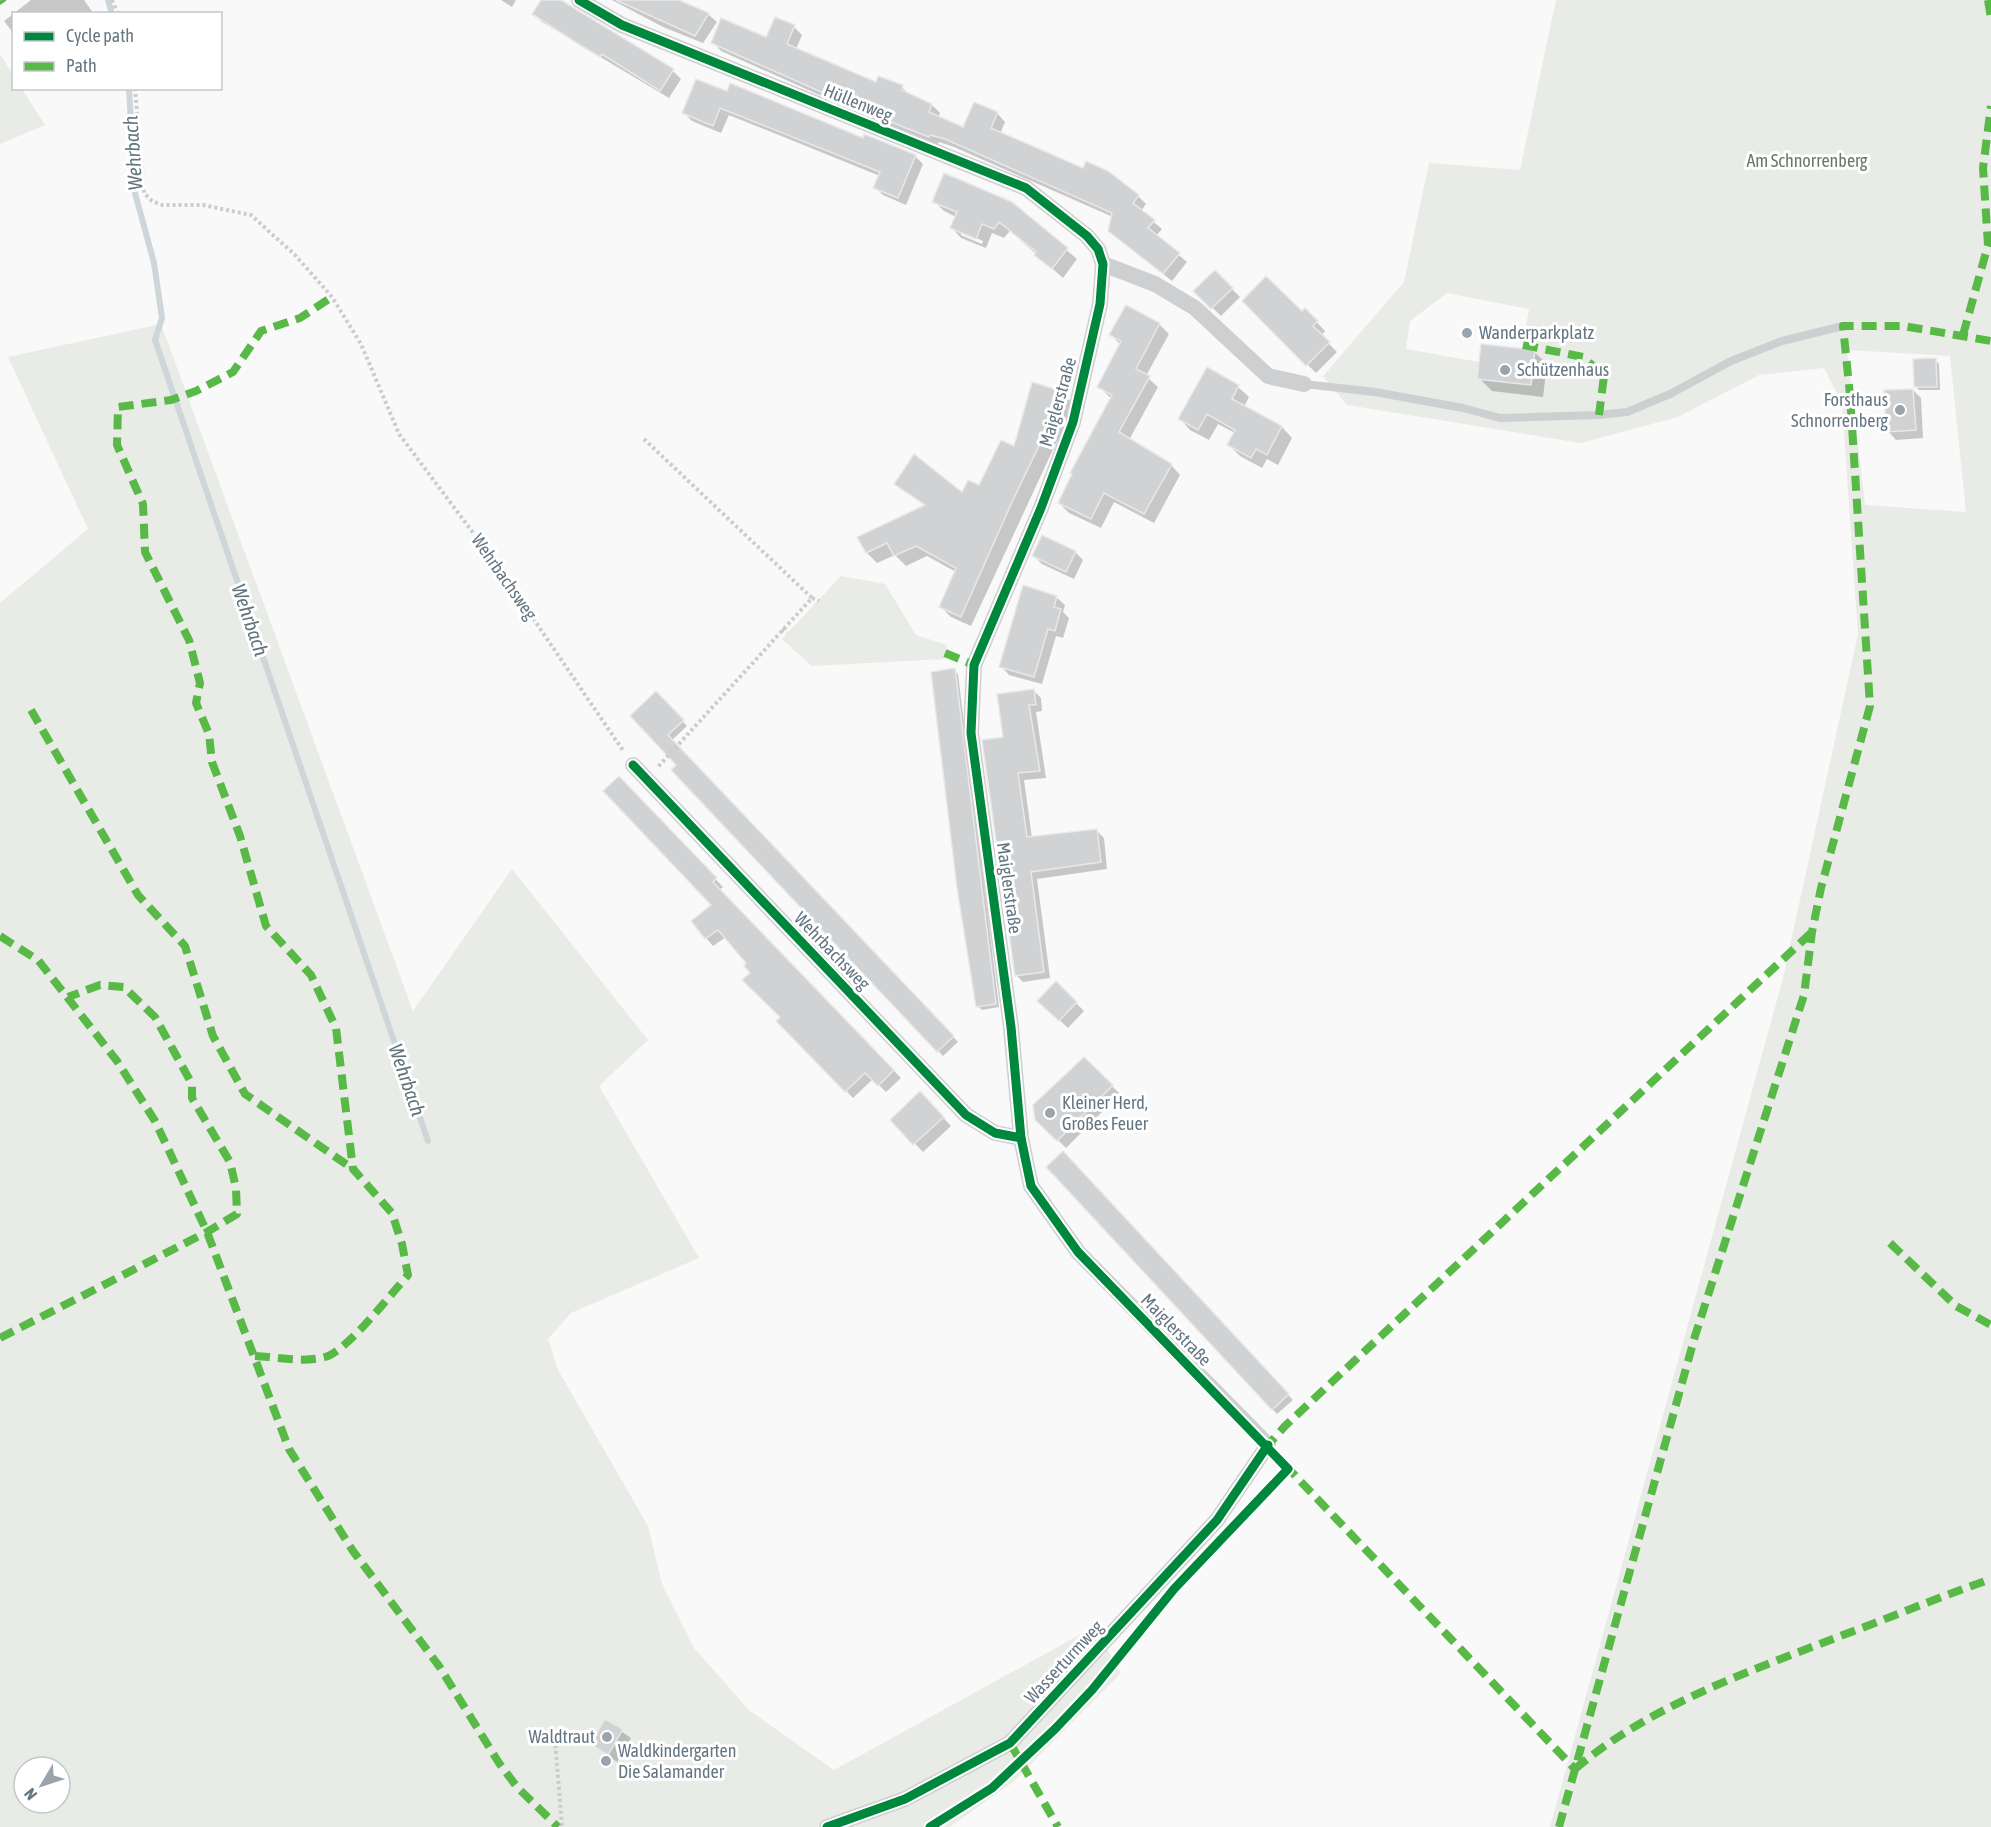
<svg xmlns="http://www.w3.org/2000/svg" width="1991" height="1827" font-family="'Asap Condensed',sans-serif">
	<style>
		.green { fill: #e8ebe6; fill-rule: evenodd }
		.shadow { fill: #0003; fill-rule: evenodd }
		.lines { fill: none; stroke-linecap: round; stroke-linejoin: round }
		.stream { stroke: #ced6d9; stroke-width: 6 }
		.building { fill: #d0d2d3; stroke: #e8e8e8; stroke-width: 1.5 }
		.path { stroke: #cbcccd; stroke-width: 4; stroke-dasharray: 3 3; stroke-linecap: butt }
		.lane { stroke: #cecfd0; stroke-width: 8 }
		.street { stroke: #cecfd0; stroke-width: 16 }
		.quiet { stroke: #58b947; stroke-width: 8; stroke-dasharray: 15 8; stroke-linecap: butt }
		.cycleway-casing { stroke: #fff; stroke-width: 13 }
		.cycleway { stroke: #00873e; stroke-width: 9 }
		.poi-dot { fill: #99a4ac; stroke: #fff; stroke-width: 2 }
		.labels { text-anchor: middle; stroke-width: 6; stroke-linejoin: round; paint-order: stroke }
		.street-label { font-size: 18px; fill: #657683; stroke: #fff }
		.park-label { font-size: 18px; fill: #687a64; stroke: #fff }
		.poi-label { font-size: 18px; fill: #657683; stroke: #fff; text-anchor: start }
		.water-label { font-size: 20px; font-style: italic; fill: #60757c; stroke: #fff }
	</style>
	<rect width="100%" height="100%" fill="#f9f9f9"/>
	<!-- green -->
	<g class="green">
		<path d="M1556,0H1991V1827H1550L1783,978L1858,634L1842,403L1824,368L1759,375L1678,417L1581,443L1347,405L1323,376L1404,282L1429,163L1520,170ZM1447,293L1529,309L1522,349L1481,344L1479,362L1406,349L1410,321ZM1847,350L1950,356L1966,512L1865,505Z"/>
		<polygon points="0,54 13,75 14,88 22,89 45,125 0,144"/>
		<path d="M161,324L413,1011L512,869L648,1040L599,1086L699,1258L571,1313L548,1339L558,1370L648,1526L662,1584L694,1648L750,1711L834,1770L1094,1627L1121,1673L1013,1782L950,1827H0V603L88,529L8,357ZM24,1767H60V1803H24Z"/>
		<polygon points="841,576 885,584 916,635 947,645 945,659 812,666 782,639"/>
	</g>
	<!-- shadow -->
	<g class="shadow">
		<polygon points="31,0 84,0 94,14 14,14 14,34 4,21"/>
		<polygon points="501,0 516,0 512,7"/>
		<polygon points="543,0 558,0 673,71 681,79 669,98 542,22 534,14"/>
		<polygon points="612,0 675,0 708,14 717,22 703,43 663,27"/>
		<polygon points="794,27 802,35 796,49 876,84 902,87 910,95 932,105 940,113 938,118 964,129 997,113 1005,122 1000,134 1138,196 1146,204 1141,211 1162,229 1156,236 1187,262 1172,281 1119,239 1113,217 954,147 939,142 937,145 882,123 721,51 713,42 767,39"/>
		<polygon points="728,93 915,156 923,164 906,205 883,195 875,187 880,176 729,115 721,133 692,121 684,113"/>
		<path d="M934,201L1011,203L1077,259L1063,278L1010,231L1004,238L992,233L986,248L961,238L952,228L956,217L944,211ZM961,231L983,241L982,244L961,235Z"/>
		<polygon points="1215,272 1240,297 1221,316 1195,291"/>
		<polygon points="1244,301 1302,313 1305,310 1325,331 1321,336 1337,352 1316,373"/>
		<polygon points="1159,324 1169,334 1146,376 1158,387 1129,440 1171,465 1180,475 1154,523 1114,502 1101,528 1069,513 1059,503 1112,399 1099,387 1121,345 1111,335"/>
		<polygon points="1534,352 1547,364 1543,397 1492,391 1479,378"/>
		<polygon points="1935,360 1939,364 1940,390 1919,390 1916,387"/>
		<polygon points="1207,369 1238,387 1249,397 1244,407 1282,427 1292,438 1278,465 1267,459 1262,468 1240,456 1229,445 1235,433 1218,424 1209,440 1190,430 1180,419"/>
		<polygon points="1913,390 1921,398 1923,438 1896,440 1888,431"/>
		<polygon points="1060,392 1071,402 1059,442 1057,441 971,626 951,617 941,607 956,572 927,556 906,566 895,555 877,563 867,553 859,538 925,506 896,483 963,494 979,487"/>
		<polygon points="1075,552 1083,560 1074,579 1042,564 1034,556"/>
		<polygon points="1056,597 1065,605 1063,612 1069,618 1063,638 1056,636 1042,684 1009,675 1001,666"/>
		<polygon points="954,670 958,674 999,1007 982,1010 978,1006"/>
		<polygon points="1034,691 1041,698 1042,711 1036,712 1046,778 1024,780 1032,838 1097,831 1104,838 1107,869 1037,879 1050,978 1023,982 1016,975 1005,739"/>
		<polygon points="656,693 687,726 672,740 958,1042 943,1056 673,770 678,765 632,716"/>
		<polygon points="619,778 723,887 719,890 901,1078 886,1092 873,1079 853,1098 778,1021 782,1017 748,964 726,937 713,946 706,938 693,921 713,906"/>
		<polygon points="1056,983 1084,1011 1068,1028 1039,1001"/>
		<polygon points="1084,1059 1120,1094 1066,1148 1037,1119"/>
		<polygon points="928,1101 951,1126 923,1152 892,1120"/>
		<polygon points="1063,1153 1293,1400 1277,1414 1048,1167"/>
		<polygon points="606,1721 631,1738 617,1762 592,1744"/>
	</g>
	<g class="lines">
		<!-- stream -->
		<g class="stream">
			<polyline points="108,0 112,14"/>
			<polyline points="129,88 135,193 154,263 162,318 155,340 428,1141"/>
		</g>
	</g>
	<!-- building -->
	<g class="building">
		<polygon points="541,0 561,0 674,69 660,91 602,54 600,57 580,45 532,14"/>
		<polygon points="616,0 679,0 709,13 695,36"/>
		<polygon points="775,17 795,25 787,44 876,82 878,76 903,85 902,90 932,104 929,112 963,127 974,102 998,112 991,128 1083,168 1086,161 1108,171 1139,195 1133,203 1155,220 1148,228 1180,253 1163,274 1108,231 1112,213 945,139 930,135 929,137 873,115 711,43 721,18 766,37"/>
		<polygon points="696,79 727,91 730,83 863,138 864,134 916,155 898,198 873,188 880,172 720,108 713,126 682,113"/>
		<polygon points="944,173 1012,202 1068,248 1052,269 1034,255 1036,252 999,222 994,229 982,224 976,239 950,228 957,212 932,202"/>
		<polygon points="1215,270 1233,288 1211,309 1193,291"/>
		<polygon points="1266,276 1302,311 1305,308 1318,321 1313,326 1330,342 1306,366 1242,301"/>
		<polygon points="1126,305 1160,323 1136,369 1150,376 1119,432 1172,464 1144,514 1104,493 1091,519 1058,503 1072,474 1070,473 1112,395 1097,387 1121,341 1109,335"/>
		<polygon points="1481,344 1535,350 1531,385 1477,379"/>
		<polygon points="1936,358 1937,387 1914,387 1913,359"/>
		<polygon points="1207,367 1239,385 1232,399 1282,426 1267,455 1256,449 1251,458 1227,445 1235,430 1207,414 1198,430 1178,419"/>
		<polygon points="1032,382 1061,391 1049,432 1046,431 1012,502 961,617 939,607 956,568 916,546 894,556 887,543 866,553 857,537 925,505 894,484 914,454 962,492 968,480 979,485 1001,440 1014,446"/>
		<polygon points="1913,389 1916,430 1886,432 1884,390"/>
		<polygon points="1042,535 1076,551 1066,572 1032,556"/>
		<polygon points="1023,585 1057,596 1054,607 1061,609 1055,631 1048,629 1034,677 999,667"/>
		<polygon points="955,668 996,1004 976,1007 957,888 931,672"/>
		<polygon points="1034,689 1036,705 1029,705 1040,771 1018,773 1027,837 1097,829 1101,862 1031,872 1044,972 1015,976 982,740 1003,737 997,694"/>
		<polygon points="656,691 684,720 668,735 954,1036 937,1052 671,770 676,765 630,716"/>
		<polygon points="619,776 717,878 713,882 894,1070 878,1086 865,1073 845,1092 776,1021 780,1017 742,980 750,973 744,966 746,963 718,930 705,939 691,921 711,905 603,791"/>
		<polygon points="1056,981 1077,1002 1059,1021 1037,1001"/>
		<polygon points="1084,1057 1113,1085 1057,1141 1035,1120 1033,1105"/>
		<polygon points="920,1091 944,1117 913,1145 890,1120"/>
		<polygon points="1063,1151 1289,1394 1272,1410 1046,1167"/>
		<polygon points="605,1719 623,1729 608,1755 590,1744"/>
	</g>
	<g class="lines">
		<!-- path -->
		<g class="path">
			<polyline points="112,0 118,14"/>
			<polyline points="135,88 144,193 152,201 162,205 203,205 251,215 295,255 332,297 361,344 399,434 492,558 624,752"/>
			<polyline points="644,439 812,598 657,768"/>
			<polyline points="812,598 819,601"/>
			<polyline points="782,629 787,633"/>
			<polyline points="555,1739 562,1827"/>
		</g>
		<!-- lane -->
		<polyline class="lane" points="1304,384 1375,392 1463,408 1500,418 1599,415 1627,412 1670,394 1731,361 1782,341 1843,326"/>
		<!-- street -->
		<g class="street">
			<polyline points="579,0 622,25 1026,188 1087,236 1098,249 1103,264 1100,304 1073,422 1041,508 974,665 971,733 1011,1027 1021,1138 1031,1186 1078,1252 1268,1445 1217,1520 1010,1743 905,1799 827,1827"/>
			<polyline points="1103,264 1155,284 1195,308 1268,376 1304,384"/>
			<polyline points="633,765 966,1115 995,1133 1021,1138"/>
		</g>
		<!-- quiet -->
		<g class="quiet">
			<polyline points="1,0 3,3"/>
			<polyline points="1988,0 1991,18"/>
			<polyline points="1963,335 1988,245 1983,168 1991,106"/>
			<polyline points="1523,345 1583,357 1604,376 1599,415"/>
			<polyline points="945,653 974,665"/>
			<polyline points="31,710 138,895 185,946 213,1036 245,1094 353,1169"/>
			<polyline points="0,936 38,960 117,1061 155,1121 207,1232 289,1449 353,1551 439,1666 499,1763 517,1787 558,1827"/>
			<polyline points="1890,1243 1956,1306 1991,1325"/>
			<polyline points="0,1338 207,1232 237,1214 236,1188 230,1162 192,1098 192,1084 155,1017 124,987 100,985 68,997"/>
			<path d="M255,1356C277,1357 303,1363 325,1357C347,1351 391,1294 408,1275L402,1244L392,1213L353,1169L336,1028L311,975L266,926L240,836L212,762L209,734L196,703L200,683L189,640L145,552L143,504L117,445L118,407L171,400L196,391L233,372L261,331L300,318L332,297"/>
			<polyline points="1271,1449 1268,1445 1285,1426 1812,932"/>
			<polyline points="1285,1465 1575,1769"/>
			<polyline points="1010,1743 1058,1827"/>
			<path d="M1575,1769C1649,1706 1747,1672 1838,1637C1889,1618 1939,1597 1991,1579"/>
			<polyline points="1559,1827 1695,1336 1804,995 1812,932 1821,888 1870,706 1850,395 1843,326 1903,326 1991,341"/>
		</g>
		<!-- cycleway casing -->
		<g class="cycleway-casing">
			<g id="cycleway">
				<polyline points="579,0 622,25 1026,188 1087,236 1098,249 1103,264 1100,304 1073,422 1041,508 974,665 971,733 1011,1027 1021,1138 1031,1186 1078,1252 1288,1469 1174,1589 1092,1690 1055,1729 992,1788 930,1827"/>
				<polyline points="633,765 966,1115 995,1133 1021,1138"/>
				<polyline points="827,1827 905,1799 1010,1743 1217,1520 1268,1445"/>
			</g>
		</g>
		<!-- cycleway -->
		<use href="#cycleway" class="cycleway"/>
	</g>
	<!-- markers -->
	<g class="poi-dot">
		<circle cx="1467" cy="333" r="6"/>
		<circle cx="1505" cy="370" r="6"/>
		<circle cx="1900" cy="410" r="6"/>
		<circle cx="1050" cy="1113" r="6"/>
		<circle cx="607" cy="1737" r="6"/>
		<circle cx="606" cy="1761" r="6"/>
	</g>
	<g class="labels">
		<!-- street labels -->
		<g class="street-label">
			<text transform="translate(858 103) rotate(22)" y="6">Hüllenweg</text>
			<text transform="translate(1058 402) rotate(-74)" y="6">Maiglerstraße</text>
			<text transform="translate(504 577) rotate(55)" y="6">Wehrbachsweg</text>
			<text transform="translate(1009 888) rotate(82)" y="6">Maiglerstraße</text>
			<text transform="translate(832 951) rotate(46)" y="6">Wehrbachsweg</text>
			<text transform="translate(1176 1330) rotate(46)" y="6">Maiglerstraße</text>
			<text transform="translate(1064 1662) rotate(-47)" y="6">Wasserturmweg</text>
		</g>
		<!-- park labels -->
		<g class="park-label">
			<text x="1807" y="167">Am Schnorrenberg</text>
		</g>
		<!-- poi labels -->
		<g class="poi-label">
			<text x="1479" y="339">Wanderparkplatz</text>
			<text x="1517" y="376">Schützenhaus</text>
			<text x="1888" y="406" text-anchor="end">Forsthaus<tspan x="1888" dy="21">Schnorrenberg</tspan></text>
			<text x="1062" y="1109">Kleiner Herd,<tspan x="1062" dy="21">Großes Feuer</tspan></text>
			<text x="595" y="1743" text-anchor="end">Waldtraut</text>
			<text x="618" y="1757">Waldkindergarten<tspan x="618" dy="21">Die Salamander</tspan></text>
		</g>
		<!-- water labels -->
		<g class="water-label">
			<text transform="translate(133 153) rotate(-94)" y="7">Wehrbach</text>
			<text transform="translate(250 620) rotate(71)" y="7">Wehrbach</text>
			<text transform="translate(407 1080) rotate(71)" y="7">Wehrbach</text>
		</g>
	</g>
	<!-- legend -->
	<rect x="12" y="12" width="210" height="78" fill="#ffffff" stroke="#c1c8cd" stroke-width="1.5"/>
	<rect x="24" y="32" width="30" height="9" fill="#00873e" stroke="#c1c8cd" stroke-width="1.5"/>
	<text x="66" y="42" font-size="18" fill="#657683">Cycle path</text>
	<rect x="24" y="62" width="30" height="9" fill="#58b947" stroke="#c1c8cd" stroke-width="1.5"/>
	<text x="66" y="72" font-size="18" fill="#657683">Path</text>
	<!-- north arrow -->
	<g transform="translate(42 1785) rotate(231)"><circle r="28" fill="#ffffff" stroke="#c1c8cd" stroke-width="1.5"/>
	<path d="M0-4.5L10 22L0 15L-10 22Z" fill="#99a4ac"/>
	<text y="-9" font-size="16" font-weight="bold" text-anchor="middle" fill="#657683">N</text>
	</g>
</svg>
